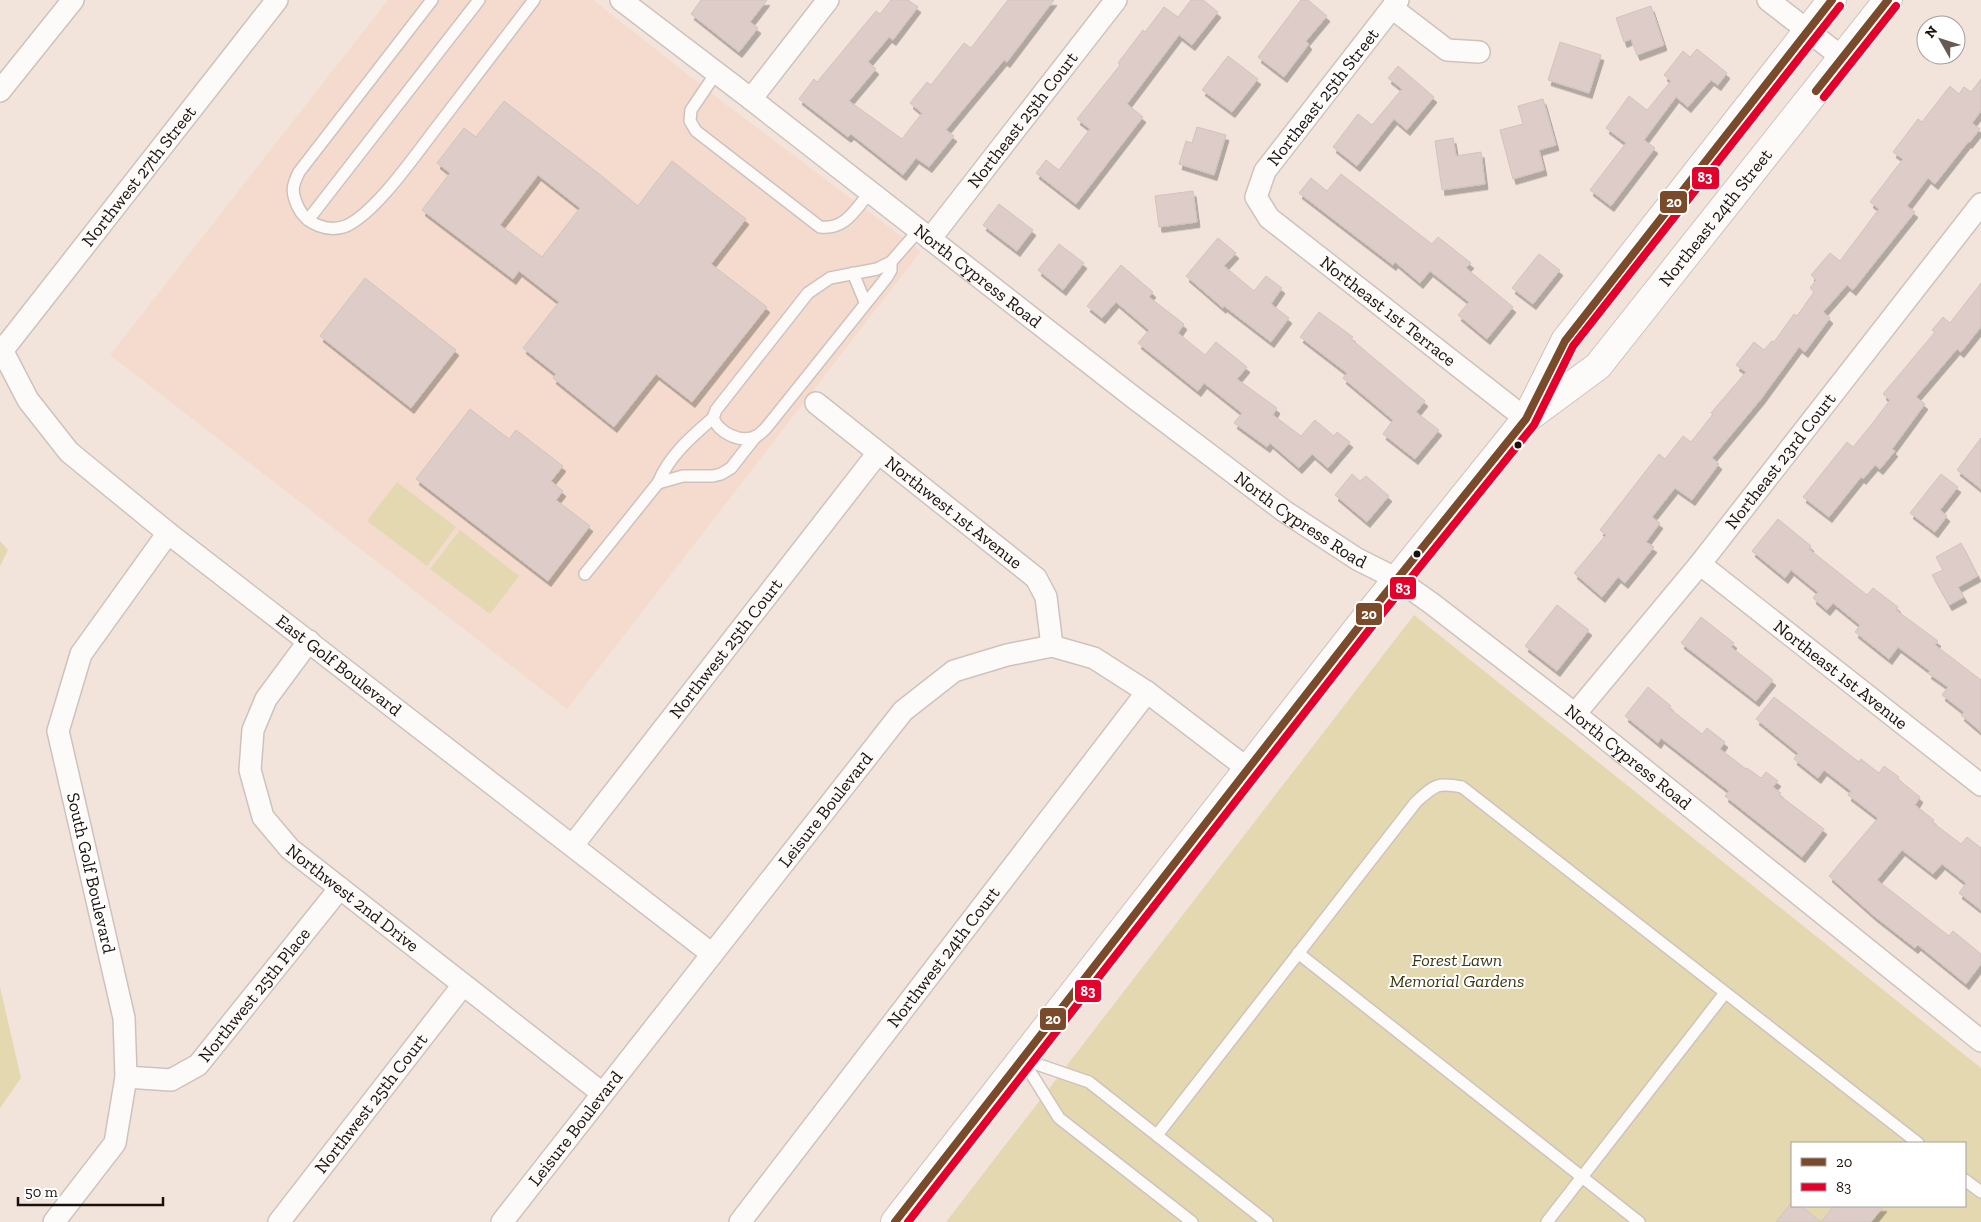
<svg xmlns="http://www.w3.org/2000/svg" width="1981" height="1222" font-family="'Zilla Slab',serif">
	<style>
		.built { fill: #f4dbcd }
		.green { fill: #e4d8b1; fill-rule: evenodd }
		.building { fill: #ddccc7; stroke: #d0c4bf; fill-rule: evenodd; filter: url(#shadow) }
		.lines { fill: none; stroke-linecap: round; stroke-linejoin: round }
		.service-casing { stroke: #cec3bc; stroke-width: 14 }
		.minor-casing { stroke: #cec3bc; stroke-width: 24 }
		.secondary-casing { stroke: #cec3bc; stroke-width: 30 }
		.service { stroke: #fdfbfa; stroke-width: 11 }
		.minor { stroke: #fdfbfa; stroke-width: 21 }
		.secondary { stroke: #fdfbfa; stroke-width: 28 }
		.bus-1-casing { stroke: #fff; stroke-width: 11 }
		.bus-2-casing { stroke: #fff; stroke-width: 11 }
		.bus-1 { stroke: #7a4b2a; stroke-width: 8 }
		.bus-2 { stroke: #e4002b; stroke-width: 8 }
		.bus-dot { fill: #1a110c; stroke: #fff; stroke-width: 2 }
		.labels { text-anchor: middle; stroke-width: 4; stroke-linejoin: round; paint-order: stroke }
		.street-label { font-size: 18px; fill: #1a110c; stroke: #fff }
		.park-label { font-size: 18px; font-style: italic; fill: #3d3712; stroke: #fff }
		.line-badge { stroke: #fff; stroke-width: 2 }
		.badge-label { font-size: 14px; text-anchor: middle; font-weight: bold; fill: #fff }
	</style>
	<defs>
		<filter id="shadow"><feDropShadow dx="3" dy="5.5" stdDeviation="0" flood-color="#0004"/></filter>
	</defs>
	<rect width="100%" height="100%" fill="#f2e4db"/>
	<!-- built -->
	<polygon class="built" points="388,0 593,0 728,106 921,251 567,709 110,355"/>
	<!-- green -->
	<g class="green">
		<polygon points="397,482 456,527 427,566 367,521"/>
		<polygon points="460,530 519,576 490,614 430,569"/>
		<polygon points="0,541 8,550 0,566"/>
		<path d="M1414,615L1981,1068V1222H946ZM1792,1143H1965V1206H1792Z"/>
		<polygon points="0,987 21,1078 0,1108"/>
	</g>
	<!-- building -->
	<g class="building">
		<polygon points="701,0 767,0 750,22 758,28 739,52 691,14"/>
		<polygon points="891,0 908,0 918,7 893,40 889,37 868,62 876,69 849,101 902,139 922,113 910,103 927,82 931,85 964,43 971,48 1008,0 1054,0 1007,62 1004,60 946,130 954,136 929,167 916,158 903,175 851,134 848,137 799,99 814,79 817,82 876,11 880,14"/>
		<polygon points="1191,0 1203,0 1218,12 1192,45 1179,35 1127,104 1143,117 1076,204 1036,173 1046,160 1059,170 1090,129 1077,119 1120,65 1118,63 1143,30 1145,32 1164,7 1178,17"/>
		<polygon points="1301,0 1308,0 1327,16 1306,41 1309,44 1284,77 1258,57"/>
		<polygon points="1651,6 1664,45 1637,55 1631,39 1624,42 1616,18"/>
		<polygon points="1560,42 1601,55 1589,93 1548,80"/>
		<polygon points="1697,49 1727,73 1718,85 1711,80 1688,107 1676,97 1644,140 1655,148 1611,206 1590,190 1626,143 1606,128 1629,96 1647,110 1671,81 1664,75 1683,51 1690,57"/>
		<polygon points="1228,56 1258,79 1232,112 1202,90"/>
		<polygon points="1398,66 1434,97 1407,130 1394,119 1357,166 1333,147 1358,114 1372,125 1402,89 1388,78"/>
		<polygon points="1981,79 1981,111 1972,123 1980,129 1969,143 1968,142 1935,184 1928,178 1907,206 1915,212 1853,290 1847,285 1823,312 1830,318 1805,352 1799,347 1761,399 1712,458 1719,464 1692,500 1675,488 1652,517 1660,523 1646,542 1654,547 1625,583 1618,577 1602,597 1574,573 1606,535 1600,530 1659,454 1665,459 1683,436 1691,442 1713,414 1711,413 1746,372 1736,365 1754,342 1764,350 1772,341 1774,342 1794,314 1797,316 1814,292 1810,288 1816,280 1811,275 1830,253 1840,261 1879,209 1870,202 1903,159 1893,152 1918,119 1922,122 1950,86 1959,94 1964,87 1971,92"/>
		<polygon points="1543,99 1556,145 1539,150 1544,170 1513,179 1500,130 1523,124 1518,106"/>
		<path d="M504,101L598,173L638,206L672,161L746,219L711,264L767,307L692,402L656,374L614,427L553,378L556,374L523,348L559,302L519,271L513,279L422,210L450,173L437,163L464,128L476,137ZM538,175L580,208L542,257L500,225Z"/>
		<polygon points="1197,127 1226,135 1214,175 1179,164 1186,141 1192,143"/>
		<polygon points="1453,138 1456,156 1481,152 1485,184 1442,190 1435,141"/>
		<polygon points="1341,174 1432,244 1438,237 1471,263 1466,268 1513,307 1487,339 1458,315 1469,302 1430,271 1420,283 1395,262 1393,265 1299,193 1311,178 1327,191"/>
		<polygon points="1193,191 1197,222 1159,227 1155,196"/>
		<polygon points="999,204 1033,230 1017,251 983,225"/>
		<polygon points="1218,238 1236,253 1224,266 1254,291 1266,276 1282,288 1271,304 1289,318 1271,342 1224,306 1223,308 1186,276"/>
		<polygon points="1059,244 1084,263 1063,290 1038,270"/>
		<polygon points="1539,254 1560,270 1533,304 1512,288"/>
		<polygon points="1121,265 1153,292 1149,297 1184,324 1178,333 1205,355 1216,342 1247,367 1237,379 1277,408 1273,415 1301,436 1315,420 1334,436 1337,432 1350,442 1328,468 1312,454 1299,468 1270,443 1267,447 1234,423 1242,413 1204,383 1198,391 1138,343 1149,330 1116,302 1102,318 1087,306"/>
		<polygon points="365,278 456,350 411,408 320,336"/>
		<polygon points="1981,283 1981,327 1961,352 1957,349 1916,397 1925,404 1892,449 1895,451 1880,469 1875,465 1863,479 1861,477 1829,517 1803,497 1847,442 1853,447 1872,424 1890,400 1883,394 1935,332 1932,330 1943,317 1950,323"/>
		<polygon points="1319,312 1353,337 1351,339 1425,401 1416,412 1439,430 1415,459 1383,434 1393,420 1343,378 1347,373 1300,337"/>
		<polygon points="470,409 509,439 516,430 563,466 551,481 563,491 556,500 590,526 548,581 416,479"/>
		<polygon points="1981,438 1981,489 1957,470"/>
		<polygon points="1352,474 1360,481 1366,476 1389,496 1367,522 1335,495"/>
		<polygon points="1941,474 1958,487 1940,510 1947,516 1935,532 1910,513"/>
		<polygon points="1778,519 1811,546 1809,549 1867,595 1873,588 1898,607 1896,610 1938,641 1935,645 1981,680 1981,732 1961,715 1964,712 1942,695 1948,687 1928,673 1930,671 1898,647 1889,659 1855,632 1860,625 1833,603 1827,610 1813,598 1818,592 1791,570 1785,578 1752,551"/>
		<polygon points="1961,543 1978,576 1958,587 1964,597 1949,605 1932,575 1943,570 1936,557"/>
		<polygon points="1557,605 1589,630 1557,671 1525,646"/>
		<polygon points="1701,617 1734,643 1731,647 1773,680 1756,701 1681,643"/>
		<polygon points="1648,687 1671,706 1669,708 1702,734 1707,728 1725,742 1720,749 1746,769 1747,768 1761,778 1766,772 1778,781 1773,787 1781,793 1779,795 1824,829 1802,857 1725,796 1729,791 1661,738 1658,743 1625,716"/>
		<polygon points="1774,697 1859,762 1861,759 1879,773 1884,766 1899,777 1898,779 1920,797 1915,805 1934,820 1932,822 1961,844 1967,837 1981,848 1981,910 1959,893 1966,883 1942,864 1933,874 1902,850 1877,880 1949,936 1953,931 1981,954 1981,964 1966,984 1918,945 1915,948 1874,916 1829,876 1878,818 1848,795 1851,791 1824,770 1818,778 1794,759 1798,753 1756,719"/>
		<polygon points="1792,1202 1792,1206 1801,1206 1821,1222 1834,1206 1884,1206 1871,1222 1776,1222"/>
	</g>
	<g class="lines">
		<!-- service casing -->
		<g class="service-casing">
			<g id="service">
				<path d="M432,0L299,172C292,186 291,192 298,207C306,224 328,233 346,226C377,212 418,151 440,123C471,82 503,41 534,0"/>
				<path d="M716,73L691,110L690,121L696,131L820,227C845,230 855,210 870,192"/>
				<polyline points="308,220 479,0"/>
				<path d="M891,262V270L887,277L766,428C763,431 760,434 757,436C741,444 719,433 713,418L716,410L808,293L830,278L877,269L891,262L919,230"/>
				<polyline points="853,273 865,302"/>
				<path d="M713,418C691,437 669,456 658,483L683,476H713L721,474L731,468L756,436"/>
				<polyline points="585,574 658,483"/>
				<polyline points="1298,953 1639,1222"/>
				<polyline points="1022,1059 1089,1082 1267,1222"/>
				<polyline points="1022,1059 1059,1118 1192,1222"/>
				<path d="M1157,1135L1416,802C1435,785 1437,782 1462,787L1918,1143"/>
				<polyline points="1965,1180 1981,1192"/>
				<polyline points="1547,1222 1725,993"/>
			</g>
		</g>
		<!-- minor casing -->
		<g class="minor-casing">
			<g id="minor">
				<path id="s1" d="M621,0L751,99L1133,397L1284,511L1357,559L1397,579L1431,603L1575,714L1981,1041"/>
				<path id="s2" d="M1398,0L1265,171L1256,197L1269,218L1526,419"/>
				<polyline points="1768,0 1843,58"/>
				<polyline points="1392,8 1447,50 1479,52"/>
				<polyline points="0,91 73,0"/>
				<polyline points="751,99 828,0"/>
				<path id="s3" d="M930,239L1116,0"/>
				<path id="s4" d="M0,346L28,400L69,452L168,533L712,954"/>
				<path id="s5" d="M2,351L277,0"/>
				<path id="s6" d="M816,403L1036,578L1046,597L1052,646"/>
				<path id="s7" d="M1700,564L1981,785"/>
				<path id="s8" d="M309,641L266,699L253,730L250,770L263,817L290,849L602,1093"/>
				<path id="s9" d="M1575,714L1700,564L1981,204"/>
				<path id="s10" d="M573,845L878,453"/>
				<path id="s11" d="M126,1077L171,1080L198,1065L340,888"/>
				<polyline points="54,1222 115,1143 126,1077 124,1018 58,731 81,654 168,533"/>
				<path id="s12" d="M279,1222L463,985"/>
				<path id="s13" d="M502,1222L903,711L954,671L1007,655L1052,646L1094,658L1147,692L1248,769"/>
				<path id="s14" d="M740,1222L1147,692"/>
			</g>
		</g>
		<!-- secondary casing -->
		<g class="secondary-casing">
			<g id="secondary">
				<path id="s15" d="M1529,417L1598,366L1888,0"/>
				<polyline points="895,1222 1361,624 1526,419 1565,341 1832,0"/>
			</g>
		</g>
		<!-- service -->
		<use href="#service" class="service"/>
		<!-- minor -->
		<use href="#minor" class="minor"/>
		<!-- secondary -->
		<use href="#secondary" class="secondary"/>
		<!-- bus-1 casing -->
		<g class="bus-1-casing">
			<g id="bus-1">
				<polyline points="1816,91 1888,0"/>
				<polyline points="895,1222 1361,624 1526,419 1565,341 1832,0"/>
			</g>
		</g>
		<!-- bus-2 casing -->
		<g class="bus-2-casing">
			<g id="bus-2">
				<polyline points="1824,97 1896,6"/>
				<polyline points="908,1222 1369,630 1534,425 1573,346 1840,6"/>
			</g>
		</g>
		<!-- bus-1 -->
		<use href="#bus-1" class="bus-1"/>
		<!-- bus-2 -->
		<use href="#bus-2" class="bus-2"/>
	</g>
	<!-- markers -->
	<g class="bus-dot">
		<circle cx="1518" cy="445" r="4.5"/>
		<circle cx="1417" cy="554" r="4.5"/>
	</g>
	<g class="labels">
		<!-- street labels -->
		<g class="street-label">
			<text transform="translate(1323 97) rotate(-52)" y="6">Northeast 25th Street</text>
			<text dy="6" stroke="none"><textPath href="#s3" startOffset="151">Northeast 25th Court</textPath></text>
			<text dy="6" stroke="none"><textPath href="#s5" startOffset="222">Northwest 27th Street</textPath></text>
			<text dy="6" stroke="none"><textPath href="#s15" startOffset="275">Northeast 24th Street</textPath></text>
			<text dy="6" stroke="none"><textPath href="#s1" startOffset="451">North Cypress Road</textPath></text>
			<text dy="6" stroke="none"><textPath href="#s2" startOffset="420">Northeast 1st Terrace</textPath></text>
			<text dy="6" stroke="none"><textPath href="#s9" startOffset="326">Northeast 23rd Court</textPath></text>
			<text dy="6" stroke="none"><textPath href="#s6" startOffset="176">Northwest 1st Avenue</textPath></text>
			<text dy="6" stroke="none"><textPath href="#s1" startOffset="856">North Cypress Road</textPath></text>
			<text dy="6" stroke="none"><textPath href="#s10" startOffset="249">Northwest 25th Court</textPath></text>
			<text dy="6" stroke="none"><textPath href="#s4" startOffset="471">East Golf Boulevard</textPath></text>
			<text dy="6" stroke="none"><textPath href="#s7" startOffset="179">Northeast 1st Avenue</textPath></text>
			<text dy="6" stroke="none"><textPath href="#s1" startOffset="1261">North Cypress Road</textPath></text>
			<text dy="6" stroke="none"><textPath href="#s13" startOffset="524">Leisure Boulevard</textPath></text>
			<text transform="translate(91 873) rotate(77)" y="6">South Golf Boulevard</text>
			<text dy="6" stroke="none"><textPath href="#s8" startOffset="316">Northwest 2nd Drive</textPath></text>
			<text dy="6" stroke="none"><textPath href="#s14" startOffset="334">Northwest 24th Court</textPath></text>
			<text dy="6" stroke="none"><textPath href="#s11" startOffset="166">Northwest 25th Place</textPath></text>
			<text dy="6" stroke="none"><textPath href="#s12" startOffset="150">Northwest 25th Court</textPath></text>
			<text dy="6" stroke="none"><textPath href="#s13" startOffset="119">Leisure Boulevard</textPath></text>
		</g>
		<!-- park labels -->
		<g class="park-label">
			<text x="1457" y="966">Forest Lawn<tspan x="1457" dy="21">Memorial Gardens</tspan></text>
		</g>
	</g>
	<g class="line-badge">
		<rect x="1691" y="166" width="29" height="24" rx="5" fill="#e4002b"/>
		<rect x="1659" y="190" width="29" height="24" rx="5" fill="#7a4b2a"/>
		<rect x="1389" y="576" width="28" height="24" rx="5" fill="#e4002b"/>
		<rect x="1355" y="602" width="28" height="24" rx="5" fill="#7a4b2a"/>
		<rect x="1074" y="979" width="28" height="24" rx="5" fill="#e4002b"/>
		<rect x="1039" y="1007" width="28" height="24" rx="5" fill="#7a4b2a"/>
	</g>
	<g class="badge-label">
		<text x="1705" y="182">83</text>
		<text x="1674" y="207">20</text>
		<text x="1403" y="593">83</text>
		<text x="1369" y="619">20</text>
		<text x="1088" y="996">83</text>
		<text x="1053" y="1024">20</text>
	</g>
	<!-- legend -->
	<rect x="1791" y="1142" width="175" height="65" fill="#ffffff" stroke="#a3a09e"/>
	<rect x="1801" y="1158" width="25" height="8" fill="#7a4b2a" stroke="#a3a09e"/>
	<text x="1836" y="1167" font-size="15" fill="#1a110c">20</text>
	<rect x="1801" y="1183" width="25" height="8" fill="#e4002b" stroke="#a3a09e"/>
	<text x="1836" y="1192" font-size="15" fill="#1a110c">83</text>
	<!-- north arrow -->
	<g transform="translate(1941 40) rotate(309)"><circle r="24" fill="#ffffff" stroke="#a3a09e"/>
	<path d="M0-4L9 19L0 12L-9 19Z" fill="#665b54"/>
	<text y="-8" font-size="14" font-weight="bold" text-anchor="middle" fill="#1a110c">N</text>
	</g>
	<!-- scale -->
	<path d="M18 1197v8h145v-8" fill="none" stroke="#1a110c" stroke-width="2.5"/>
	<text x="25" y="1197" font-size="15" fill="#1a110c" stroke="#ffffff" stroke-width="4" paint-order="stroke">50 m</text>
</svg>
